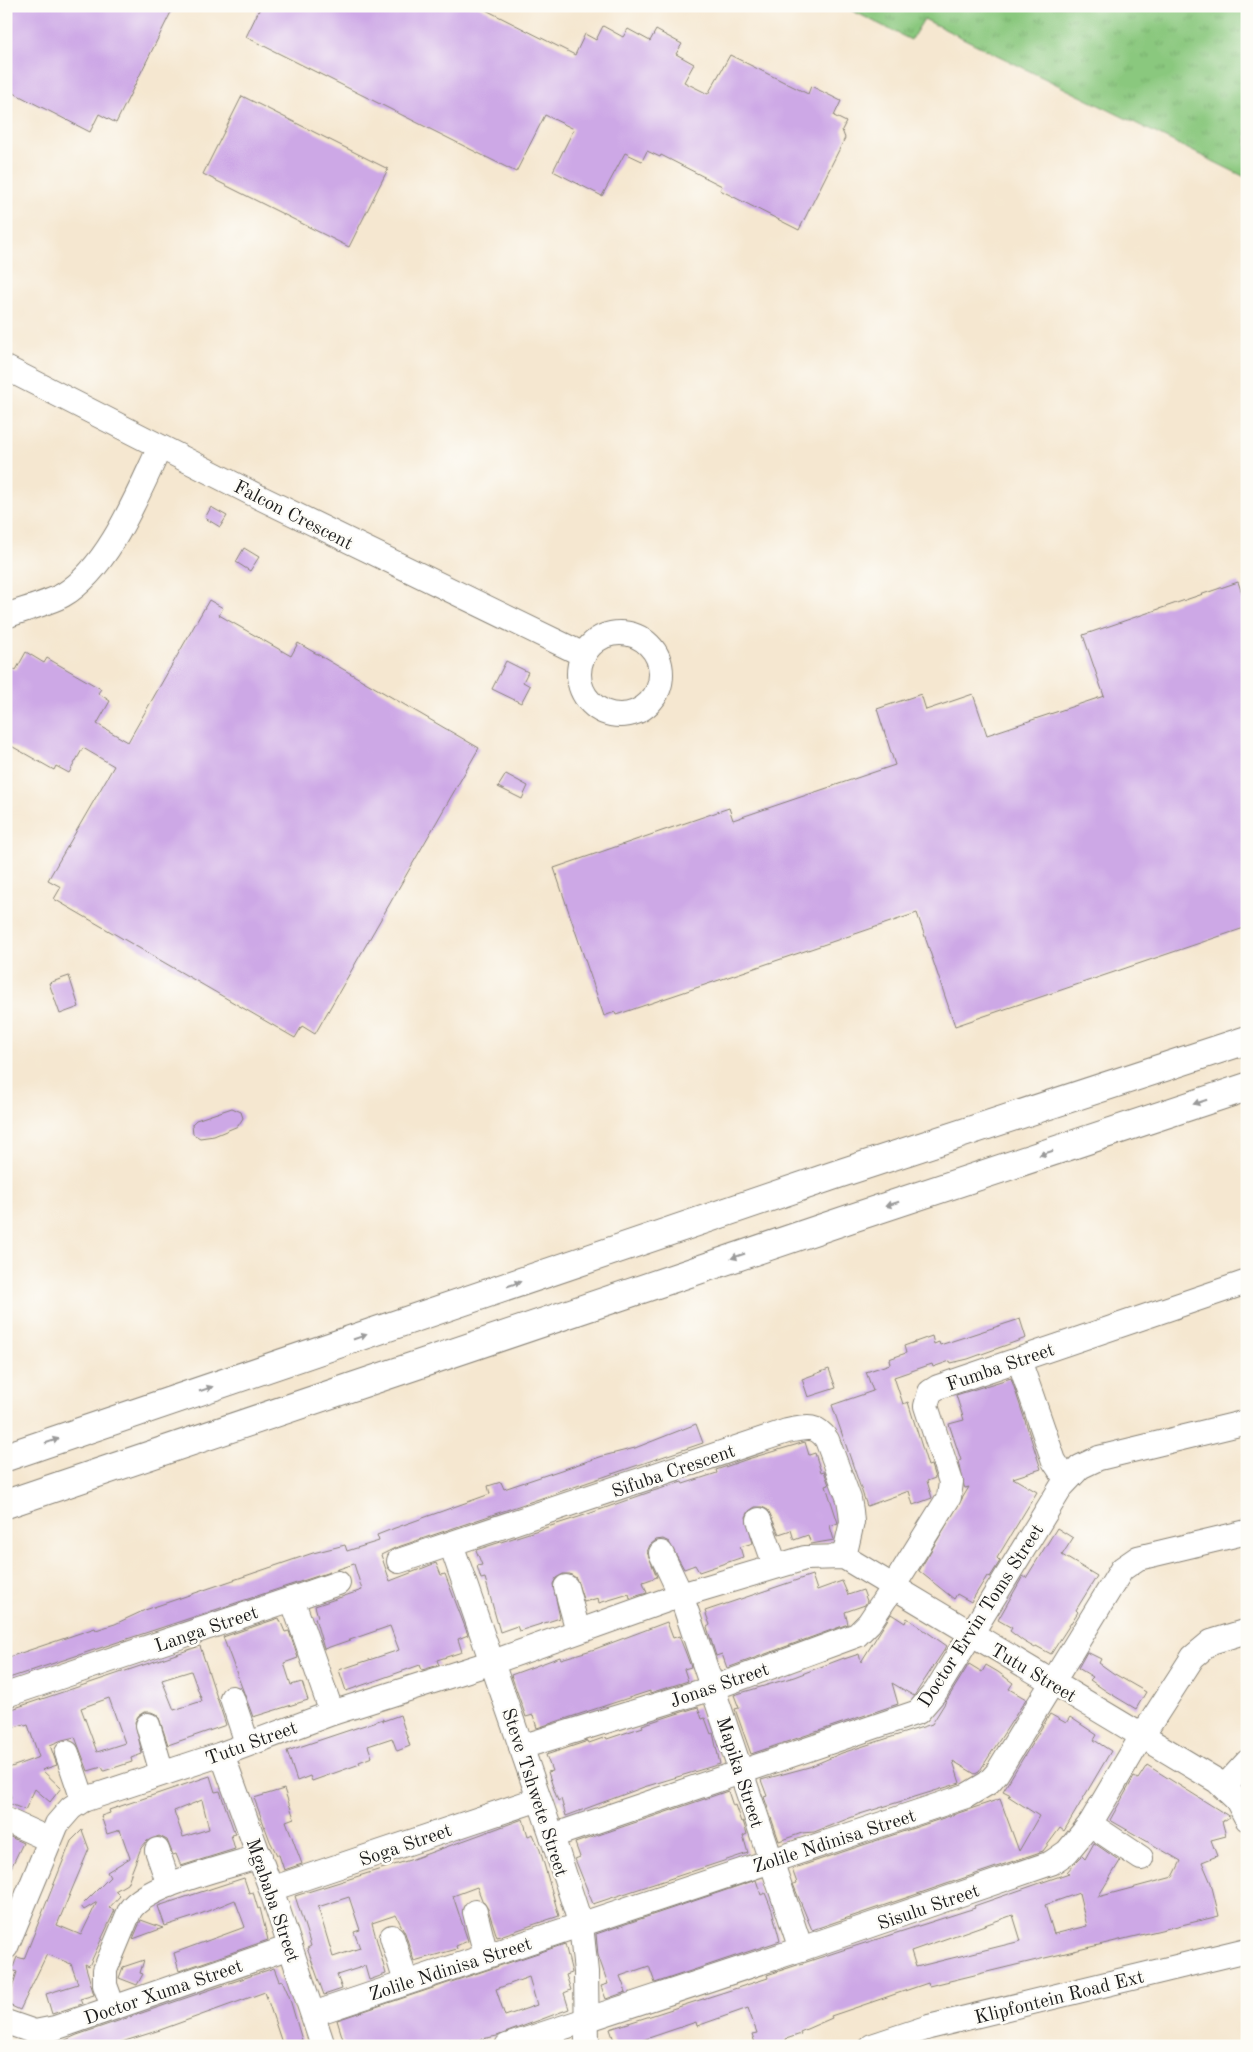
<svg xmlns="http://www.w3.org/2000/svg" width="1253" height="2052" font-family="'Old Standard TT',serif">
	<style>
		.grass { fill: url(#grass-tufts); stroke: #53724d }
		.building { fill: #cda8e6; fill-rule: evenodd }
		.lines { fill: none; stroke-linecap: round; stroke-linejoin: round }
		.minor-casing { stroke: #888276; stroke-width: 26 }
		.highway-casing { stroke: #888276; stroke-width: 30 }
		.minor { stroke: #fff; stroke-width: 24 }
		.highway { stroke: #fff; stroke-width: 28 }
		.oneway { fill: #999 }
		.labels { text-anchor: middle; stroke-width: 5; stroke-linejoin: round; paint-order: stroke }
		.street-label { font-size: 19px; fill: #1c1c1c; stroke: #fdfcf7 }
	</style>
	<defs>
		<pattern id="grass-tufts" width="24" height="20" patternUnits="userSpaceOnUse" patternTransform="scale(1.25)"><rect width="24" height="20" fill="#8ac87e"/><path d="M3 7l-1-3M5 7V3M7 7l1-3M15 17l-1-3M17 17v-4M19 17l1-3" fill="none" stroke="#76ab6c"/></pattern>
	</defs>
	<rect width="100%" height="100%" fill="#fdfcf7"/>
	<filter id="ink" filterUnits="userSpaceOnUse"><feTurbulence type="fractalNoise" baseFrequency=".02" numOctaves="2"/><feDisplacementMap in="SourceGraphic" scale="10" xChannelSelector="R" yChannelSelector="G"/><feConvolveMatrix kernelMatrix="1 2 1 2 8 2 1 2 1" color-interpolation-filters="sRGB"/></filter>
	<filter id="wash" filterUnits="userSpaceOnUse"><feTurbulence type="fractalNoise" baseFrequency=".0096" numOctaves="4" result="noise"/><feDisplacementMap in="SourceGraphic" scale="20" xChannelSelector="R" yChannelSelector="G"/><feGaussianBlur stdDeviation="1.12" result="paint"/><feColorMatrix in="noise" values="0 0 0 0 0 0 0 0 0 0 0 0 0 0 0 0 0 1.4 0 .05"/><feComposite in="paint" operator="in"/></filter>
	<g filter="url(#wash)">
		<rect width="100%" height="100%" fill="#f5e7d0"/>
		<!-- grass -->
		<polygon class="grass" points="843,6 1247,6 1247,178 924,19 911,40"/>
		<g id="blocks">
			<!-- building -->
			<g class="building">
				<polygon points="6,6 174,6 116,123 99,114 90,132 6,89"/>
				<polygon points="261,6 478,6 575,55 585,34 596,40 603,26 623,37 628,29 650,41 656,30 682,44 676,54 694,64 684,82 708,94 730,55 808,94 811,86 841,101 834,116 846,122 842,130 845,138 799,230 720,190 722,186 661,155 660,157 647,151 642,161 625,153 602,196 553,171 574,129 545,115 516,172 246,37"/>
				<polygon points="242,96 388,169 349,247 203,174"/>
				<polygon points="211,507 227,516 220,527 205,518"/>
				<polygon points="244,548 259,557 250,571 236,562"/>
				<polygon points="1238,582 1247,607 1247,927 955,1026 917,913 616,1015 615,1012 604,1016 554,868 729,808 733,820 895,765 877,709 921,694 926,710 973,694 987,735 1104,696 1083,635"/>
				<polygon points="209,600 223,608 219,615 291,656 298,643 479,748 315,1034 302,1026 295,1038 54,899 61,887 48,880 114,766 83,748 69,773 56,766 54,770 6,743 6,666 16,670 26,652 44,663 47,658 101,689 98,693 110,701 97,724 128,742"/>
				<polygon points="506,661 528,672 523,682 530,686 521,703 492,689"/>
				<polygon points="506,774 528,786 522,799 498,787"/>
				<polygon points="69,976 79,1007 60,1014 49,983"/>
				<polygon points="232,1108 241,1112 243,1118 238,1126 214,1136 200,1138 193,1134 192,1124 196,1120"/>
				<polygon points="1020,1319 1026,1338 968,1359 951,1363 950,1361 933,1367 932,1364 894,1377 903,1404 908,1402 928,1466 931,1465 935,1478 927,1481 932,1498 913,1505 909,1491 867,1506 832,1405 873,1391 866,1372 890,1364 889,1359 906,1353 904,1346 932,1336 934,1344 939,1342 940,1345"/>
				<polygon points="829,1369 836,1388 808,1397 802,1379"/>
				<polygon points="1011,1378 1041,1469 1013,1478 1037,1492 997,1558 1000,1561 990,1577 987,1576 971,1602 957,1594 954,1599 919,1571 969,1487 965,1488 964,1486 959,1461 961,1460 949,1424 964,1420 956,1395"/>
				<polygon points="696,1424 703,1443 395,1548 381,1555 390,1581 436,1563 441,1575 445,1574 468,1635 458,1639 462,1652 437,1660 439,1665 422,1670 420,1665 346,1691 339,1670 399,1650 390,1626 324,1649 315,1618 318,1617 315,1606 362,1590 354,1564 6,1679 6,1658 95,1628 96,1630 115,1624 145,1610 313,1553 345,1545 347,1551 379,1541 377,1535 395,1528 490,1494 488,1486 501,1482 504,1489 603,1456 635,1448"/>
				<polygon points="805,1442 809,1455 815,1453 821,1472 824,1471 829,1485 826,1486 838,1523 830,1526 834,1540 811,1544 808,1535 794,1540 791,1530 779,1534 768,1510 762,1507 755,1507 749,1511 746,1517 753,1543 740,1547 743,1557 699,1572 695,1565 684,1569 669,1542 663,1539 656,1540 650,1545 647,1552 657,1577 643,1582 647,1593 630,1598 629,1594 599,1603 598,1598 584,1602 576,1578 570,1574 563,1574 556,1578 553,1584 560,1618 519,1631 517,1626 500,1632 485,1578 481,1579 477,1566 482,1565 476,1550 585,1515 650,1492 682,1482 683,1484 717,1473 716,1470 748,1459"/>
				<polygon points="1057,1528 1073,1538 1062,1555 1097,1576 1076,1610 1078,1612 1051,1654 1036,1646 1035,1648 1023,1641 1010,1631 1012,1628 998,1620 1023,1576 1026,1578"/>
				<polygon points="812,1575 817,1590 842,1581 848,1595 863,1590 867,1601 865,1605 845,1612 848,1624 727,1668 722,1654 716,1656 707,1627 710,1625 705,1611"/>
				<polygon points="891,1614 905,1623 907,1618 947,1646 914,1696 892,1683 898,1704 751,1754 735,1709 739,1708 734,1695 794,1677 844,1658 844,1659 859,1654 861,1662"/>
				<polygon points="279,1618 285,1632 289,1631 298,1658 284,1663 291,1685 302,1682 308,1700 253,1717 223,1637"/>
				<polygon points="667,1622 673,1638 679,1636 685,1651 691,1667 684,1669 688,1681 650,1693 650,1691 537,1728 533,1715 526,1717 511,1675 560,1657 561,1659 595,1649"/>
				<path d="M200,1646L226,1725L168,1745L158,1715L151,1712H144L138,1716L135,1722L142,1754L131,1758L132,1762L104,1771L102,1767L88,1771L75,1737L62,1740L50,1745L57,1765L42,1770L61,1788L50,1802L35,1789L25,1810L8,1803L11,1797L6,1784V1769L39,1757L28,1725L25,1726L24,1724L9,1729L6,1711ZM191,1671L202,1701L174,1710L162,1680ZM109,1698L125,1743L97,1752L81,1708Z"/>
				<polygon points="1087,1652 1101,1659 1099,1663 1113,1673 1146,1692 1136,1709 1106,1691 1090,1680 1093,1677 1078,1668"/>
				<polygon points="969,1664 982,1672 986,1665 998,1672 1013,1683 1009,1689 1026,1699 979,1772 975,1774 953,1761 960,1783 860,1814 814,1832 802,1833 779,1841 764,1797 767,1796 761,1780 809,1767 842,1753 932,1724"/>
				<polygon points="698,1707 702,1719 705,1718 711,1734 713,1733 720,1764 644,1787 566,1816 561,1799 558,1801 553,1787 548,1772 552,1771 546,1755 588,1741 589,1743 606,1737 607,1739 643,1727 642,1725"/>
				<polygon points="1050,1714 1066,1723 1070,1717 1097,1735 1094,1740 1111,1751 1064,1831 1060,1828 1043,1851 812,1930 793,1884 797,1883 792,1869 1000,1799 1019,1851 1039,1816 1008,1796 1011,1795 1003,1791"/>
				<polygon points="400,1715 410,1746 397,1751 392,1738 368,1746 372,1757 359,1762 360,1764 312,1781 310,1776 297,1781 287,1751 383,1719 383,1721"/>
				<path d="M1147,1765L1230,1817L1222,1821L1226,1836L1211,1840L1217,1856L1202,1862L1211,1883L1219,1916L929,1986L928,1983L831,2016L832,2018L800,2032L801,2034L786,2039L787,2043L778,2046H756L752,2034L757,2033L748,2008L697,2026L696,2022L634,2043L616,2046L610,2029L768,1978L767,1975L843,1950L975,1908L974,1906L1069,1873L1067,1872L1073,1865L1082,1856L1085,1859L1094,1843L1120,1861L1098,1897L1173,1877L1181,1861L1110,1820L1134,1777L1138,1779ZM1079,1893L1087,1926L1054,1934L1045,1905ZM1013,1915L1021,1941L916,1967L911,1951Z"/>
				<path d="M210,1776L215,1792L220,1791L224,1803L235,1834L231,1835L235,1849L181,1866L176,1854L173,1855L167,1840L159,1836L147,1841L141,1848L127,1884L115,1891L120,1896L109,1908L115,1910L89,1966L85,1964L94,1995L80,1999L82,2004L52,2014L46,1994L78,1984L71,1964L47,1954L20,2010L7,2004L17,1972L12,1970L17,1957L24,1959L71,1841L82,1830L89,1849L57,1925L81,1935L97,1902L84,1910L81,1906L110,1877L107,1872L130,1858L120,1830L107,1834L101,1816L110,1813L109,1810ZM202,1800L209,1829L183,1837L174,1811Z"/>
				<polygon points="284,1789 294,1818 286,1821 302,1864 284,1870 279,1855 277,1855 270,1841 254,1798"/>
				<polygon points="728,1791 733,1806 735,1805 741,1822 743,1821 747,1834 743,1836 748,1853 593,1904 575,1859 580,1857 575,1843"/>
				<path d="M523,1819L528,1836L533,1834L540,1850L559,1916L497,1937L488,1909L482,1900L477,1887L453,1896L468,1941L456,1946L457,1949L414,1961L405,1933L396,1915L372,1923L386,1974L369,1980L365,1966L337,1975L342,1989L324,1995L307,1948L311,1946L295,1896L413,1859ZM349,1897L360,1930L354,1932L360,1948L333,1957L318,1907Z"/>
				<polygon points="6,1835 23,1843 6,1878"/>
				<polygon points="244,1878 249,1893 253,1892 258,1909 260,1908 268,1940 179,1971 174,1953 245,1927 235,1900 193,1917 165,1926 158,1906"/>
				<polygon points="756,1880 761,1895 765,1893 772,1910 780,1941 655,1983 649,1966 620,1976 626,1992 606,1999 601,1986 608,1984 598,1955 596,1934"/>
				<polygon points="141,1920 163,1928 133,1939"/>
				<path d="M565,1944L572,1973L566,1975L571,1990L564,1993L569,2009L497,2036L482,2039L428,2046H345L337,2020ZM529,1977L537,2005L505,2016L496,1989Z"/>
				<polygon points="144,1960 140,1973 143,1974 137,1985 119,1978 123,1967"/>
				<polygon points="274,1968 279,1981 282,1980 289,1996 302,2040 283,2046 265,1992 160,2030 109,2046 52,2046 77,2035"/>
			</g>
		</g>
	</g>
	<g filter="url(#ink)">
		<use href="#blocks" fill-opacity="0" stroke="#888276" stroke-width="1"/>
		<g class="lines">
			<!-- minor casing -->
			<g class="minor-casing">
				<g id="minor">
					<polyline points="6,368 259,497 584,655"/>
					<path d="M6,616C25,609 46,604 63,595C109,568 138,493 160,447"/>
					<circle cx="620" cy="674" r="41"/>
					<polyline points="1019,1360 1054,1461 1066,1479"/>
					<polyline points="759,1520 775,1565"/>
					<polyline points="451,1544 552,1836 581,1925 586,1972 587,2046"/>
					<polyline points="661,1553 681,1595 801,1949"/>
					<path d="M399,1561L787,1431C804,1428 816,1423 827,1440L849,1499L851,1511L852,1522L844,1557"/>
					<polyline points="566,1587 578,1631"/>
					<polyline points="292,1599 338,1583"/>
					<polyline points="6,1695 292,1599 332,1713"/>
					<polyline points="232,1698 247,1743"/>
					<polyline points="148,1725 162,1773"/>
					<polyline points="521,1747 713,1688 857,1635 869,1623 893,1587 949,1497 951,1482 926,1406 930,1392 938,1387 1247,1282"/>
					<polyline points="67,1753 83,1800"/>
					<polyline points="222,1754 271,1889 323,2046"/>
					<polyline points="1224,1787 1247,1762"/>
					<polyline points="6,1820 50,1840"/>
					<polyline points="1090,1824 1141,1858"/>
					<polyline points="552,1836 918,1712 936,1691 1062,1486 1080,1467 1099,1458 1247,1422"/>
					<polyline points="157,1850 169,1885"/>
					<polyline points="271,1889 539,1799"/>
					<polyline points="475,1912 486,1955"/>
					<polyline points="392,1937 406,1982"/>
					<polyline points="6,1947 57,1824 71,1808 83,1800 222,1754 332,1713 493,1662 681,1595 805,1558 844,1557 1217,1781 1237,1800 1247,1819"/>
					<path d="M113,2007L105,1985V1970L130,1910C148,1884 228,1867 260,1856"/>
					<polyline points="313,2014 966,1796 988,1783 997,1773 1122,1569 1138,1558 1247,1532"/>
					<polyline points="6,2022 35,2032 55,2028 290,1947"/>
					<polyline points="507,2046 801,1949 1051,1863 1067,1852 1090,1824 1142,1736 1193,1657 1211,1642 1247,1631"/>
					<polyline points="872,2046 929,2027 1247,1950"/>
				</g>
			</g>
			<!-- highway casing -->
			<g class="highway-casing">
				<g id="highway">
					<polyline points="6,1457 838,1174 1247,1040"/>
					<polyline points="6,1504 846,1220 1247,1087"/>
				</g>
			</g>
			<!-- minor -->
			<use href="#minor" class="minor"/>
			<!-- highway -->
			<use href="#highway" class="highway"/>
		</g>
		<!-- one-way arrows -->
		<defs><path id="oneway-solid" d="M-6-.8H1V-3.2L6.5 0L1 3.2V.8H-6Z" transform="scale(1.25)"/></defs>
		<g class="oneway">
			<use href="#oneway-solid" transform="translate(1200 1102) rotate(162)"/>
			<use href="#oneway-solid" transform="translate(1046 1153) rotate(162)"/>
			<use href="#oneway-solid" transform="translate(892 1204) rotate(162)"/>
			<use href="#oneway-solid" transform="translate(738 1256) rotate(161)"/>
			<use href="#oneway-solid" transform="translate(514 1284) rotate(-19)"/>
			<use href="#oneway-solid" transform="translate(360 1337) rotate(-19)"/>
			<use href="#oneway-solid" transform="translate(206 1389) rotate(-19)"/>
			<use href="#oneway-solid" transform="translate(52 1441) rotate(-19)"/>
		</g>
	</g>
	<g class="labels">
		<!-- street labels -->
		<g class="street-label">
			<text transform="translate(294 514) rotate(27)" y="7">Falcon Crescent</text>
			<text transform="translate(1000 1366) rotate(-19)" y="7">Fumba Street</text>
			<text transform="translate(673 1470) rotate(-19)" y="7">Sifuba Crescent</text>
			<text transform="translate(980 1615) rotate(-57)" y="7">Doctor Ervin Toms Street</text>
			<text transform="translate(206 1628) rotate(-19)" y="7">Langa Street</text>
			<text transform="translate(1034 1672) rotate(31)" y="7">Tutu Street</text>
			<text transform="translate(719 1684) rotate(-19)" y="7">Jonas Street</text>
			<text transform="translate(251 1742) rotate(-20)" y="7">Tutu Street</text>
			<text transform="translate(741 1772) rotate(72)" y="7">Mapika Street</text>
			<text transform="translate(536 1792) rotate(72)" y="7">Steve Tshwete Street</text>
			<text transform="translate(834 1840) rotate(-18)" y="7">Zolile Ndinisa Street</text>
			<text transform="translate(405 1844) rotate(-19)" y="7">Soga Street</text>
			<text transform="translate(274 1900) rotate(71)" y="7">Mgababa Street</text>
			<text transform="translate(928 1906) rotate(-19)" y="7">Sisulu Street</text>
			<text transform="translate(450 1968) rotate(-18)" y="7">Zolile Ndinisa Street</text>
			<text transform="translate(163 1991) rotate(-19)" y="7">Doctor Xuma Street</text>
			<text transform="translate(1059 1996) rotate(-14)" y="7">Klipfontein Road Ext</text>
		</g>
	</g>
	<!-- margin -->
	<rect width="1253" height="2052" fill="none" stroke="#fdfcf7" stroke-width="25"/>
</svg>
